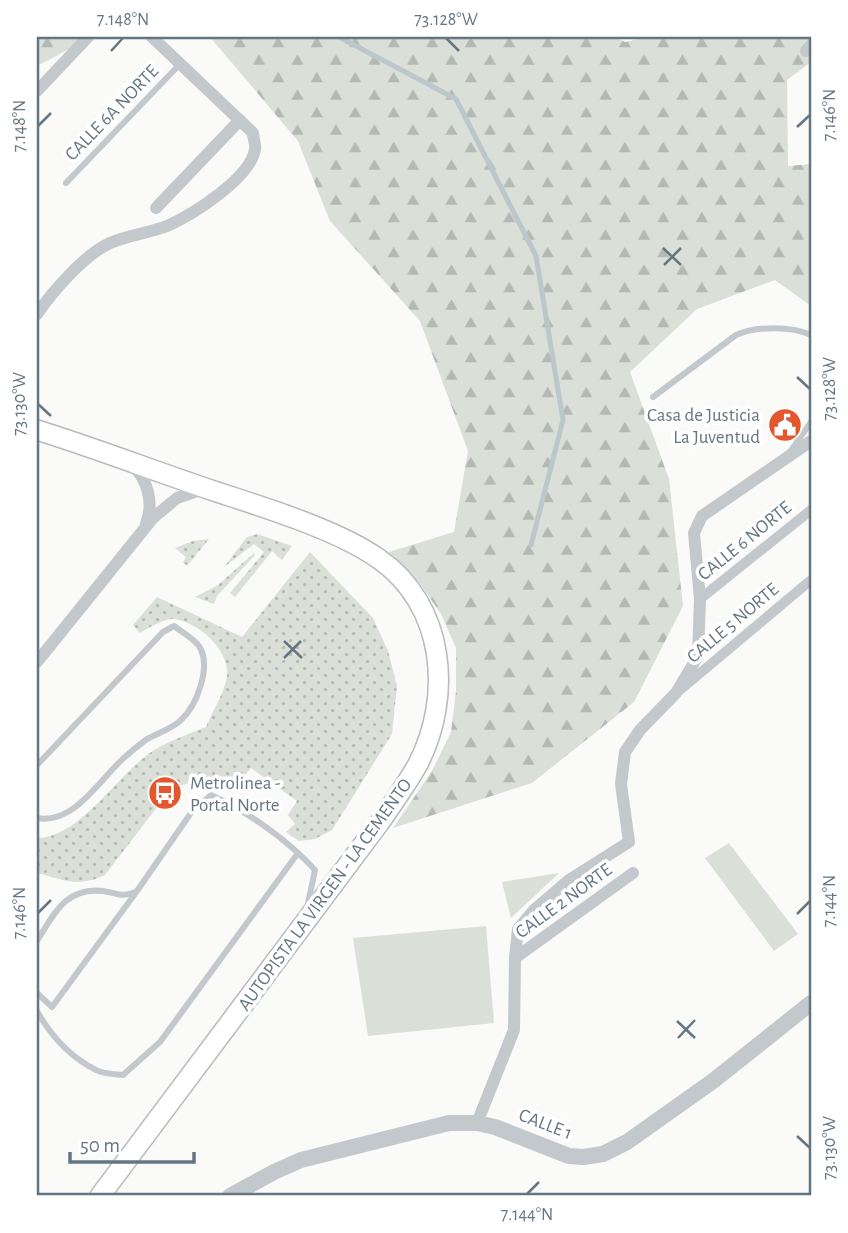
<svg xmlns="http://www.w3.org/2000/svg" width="848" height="1233" font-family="'Alegreya Sans',sans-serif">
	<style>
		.grass { fill: url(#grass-dots) }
		.forest { fill: url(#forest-firs) }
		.park { fill: #dadfd7 }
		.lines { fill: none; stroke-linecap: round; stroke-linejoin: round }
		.stream { stroke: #bbc7cb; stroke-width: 5 }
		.primary-casing { stroke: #b5babe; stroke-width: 22 }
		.service { stroke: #c3c8cc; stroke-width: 6 }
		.pedestrian { stroke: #c3c8cc; stroke-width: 10 }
		.minor { stroke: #c3c8cc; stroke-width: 12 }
		.tertiary { stroke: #c3c8cc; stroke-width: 16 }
		.primary { stroke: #fff; stroke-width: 19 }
		.ticks { fill: none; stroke: #657683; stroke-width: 2.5 }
		.labels { text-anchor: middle; stroke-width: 7; stroke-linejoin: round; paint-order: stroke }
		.street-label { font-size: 19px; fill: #657683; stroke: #fff }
		.poi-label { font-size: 19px; fill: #657683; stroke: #fff; text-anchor: end }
		.neatline { fill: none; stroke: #657683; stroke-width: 2.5 }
		.ticks-label { font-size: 18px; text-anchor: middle; fill: #657683 }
	</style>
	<defs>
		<pattern id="grass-dots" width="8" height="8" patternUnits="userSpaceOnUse" patternTransform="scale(1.75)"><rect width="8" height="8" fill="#dadfd7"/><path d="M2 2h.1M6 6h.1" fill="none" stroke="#b4b9b4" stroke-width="1.8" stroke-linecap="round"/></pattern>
		<pattern id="forest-firs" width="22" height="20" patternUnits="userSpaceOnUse" patternTransform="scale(1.75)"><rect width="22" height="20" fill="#dadfd7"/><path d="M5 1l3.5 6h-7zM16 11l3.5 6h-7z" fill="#b4b9b4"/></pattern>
	</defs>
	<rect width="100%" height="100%" fill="#fafaf8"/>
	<!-- grass -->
	<g class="grass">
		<polygon points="257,534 292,546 282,560 272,551 235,597 230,593 264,552 254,544 224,567 247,537"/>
		<polygon points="209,539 187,566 183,562 186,557 175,548 193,541"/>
		<path d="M310,552L373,618L388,651L397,686L392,734L332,830L315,839L299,841L286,832L295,824L288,815L297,801L251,768L232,791L203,778L171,789L105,875C77,888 65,880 37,873V838C78,838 116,778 147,755C164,742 187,735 206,727C212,712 225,692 227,676C230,651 200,623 175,619C164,618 150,627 140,633L133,625L157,597L242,637Z"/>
		<polygon points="254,553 255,555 217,596 214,604 195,597 218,585"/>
	</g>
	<!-- forest -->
	<g class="forest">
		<polygon points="37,37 92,37 37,66"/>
		<polygon points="210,37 616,37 625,42 647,37 811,37 811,62 787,80 788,166 811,164 811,306 775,280 697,309 630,372 669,479 683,606 634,702 532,783 393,828 432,771 451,732 456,691 456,648 441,614 419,582 389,552 454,532 468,451 420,321 330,221 298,141"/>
	</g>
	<!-- park -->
	<g class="park">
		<polygon points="729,843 798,934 774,951 705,858"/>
		<polygon points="559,873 511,918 502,882"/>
		<polygon points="486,926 494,1023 368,1036 353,938"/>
	</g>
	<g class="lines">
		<!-- stream -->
		<polyline class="stream" points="339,37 456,99 536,256 563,420 531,545"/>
		<!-- primary casing -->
		<g class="primary-casing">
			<path id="primary" d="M37,430C98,449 157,472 217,492C266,508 338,530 379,559C445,605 453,696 418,764C407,784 393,803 380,822L100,1196"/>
		</g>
		<!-- service -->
		<g class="service">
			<polyline points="66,183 180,64"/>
			<path d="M653,397L736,335C757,326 791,326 811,335"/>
			<polyline points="790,452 811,422"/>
			<path d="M37,765L163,632L174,626C182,632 193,638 199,646C212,666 197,706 180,721C171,729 158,733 147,739C140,744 133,750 126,756C100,778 75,825 37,818"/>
			<path d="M37,941C54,914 65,887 103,891C119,893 119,898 135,892"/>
			<path d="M37,993L52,1007L137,891L193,810L211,795C247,811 289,841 315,870L307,908"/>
			<path d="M37,1011C51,1036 70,1057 96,1070C103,1074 115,1074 123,1075L160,1042L298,853"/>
		</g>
		<!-- pedestrian -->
		<g class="pedestrian">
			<polyline points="700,599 811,510"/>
			<polyline points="680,690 811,580"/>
		</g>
		<!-- minor -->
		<g class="minor">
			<polyline points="806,51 811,45"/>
			<polyline points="37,91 88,37"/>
			<polyline points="156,208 240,120"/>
			<path d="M37,314C53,291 84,255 110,243C128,235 149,233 167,226C192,215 251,178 255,149C256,145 253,138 253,133L152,37"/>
			<path d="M131,464C148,479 154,503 146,524"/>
			<polyline points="37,662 153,518 177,498 203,489"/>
			<polyline points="515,958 633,873"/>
			<polyline points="477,1123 514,1030 515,958 518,929 534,910 569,880 629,842 621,784 625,752 640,730 676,693 698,656 700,599 694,533 702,516 811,441"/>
		</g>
		<!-- tertiary -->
		<polyline class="tertiary" points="230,1196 274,1172 301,1160 449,1123 477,1123 495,1127 569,1156 583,1157 603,1154 627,1142 713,1081 811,1003"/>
		<!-- primary -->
		<use href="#primary" class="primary"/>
	</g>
	<!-- ticks -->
	<path class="ticks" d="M446,38L459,51M111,51L123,38M38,126L51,113M797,127L810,115M663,248L681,265M664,265L681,248M797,377L810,389M38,404L51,416M284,641L302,658M284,658L301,641M38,913L51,900M797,914L810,901M677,1021L695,1038M678,1038L695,1020M797,1136L810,1148M527,1194L539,1182"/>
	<!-- icons -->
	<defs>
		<g id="civic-disc" transform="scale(1.75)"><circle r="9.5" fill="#e4572e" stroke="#fff"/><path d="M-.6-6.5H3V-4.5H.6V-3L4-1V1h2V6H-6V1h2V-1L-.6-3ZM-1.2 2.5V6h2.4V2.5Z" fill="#fff"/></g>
		<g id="bus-disc" transform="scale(1.75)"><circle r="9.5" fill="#e4572e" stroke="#fff"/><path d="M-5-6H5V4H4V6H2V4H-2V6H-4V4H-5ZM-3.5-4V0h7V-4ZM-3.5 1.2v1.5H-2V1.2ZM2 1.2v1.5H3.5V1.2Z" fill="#fff"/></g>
	</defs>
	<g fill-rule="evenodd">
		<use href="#civic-disc" x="785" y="425"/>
		<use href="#bus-disc" x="165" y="793"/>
	</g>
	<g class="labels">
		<!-- street labels -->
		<g class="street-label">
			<text transform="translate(111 112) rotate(-46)" y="7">CALLE 6A NORTE</text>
			<text transform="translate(744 540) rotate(-39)" y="7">CALLE 6 NORTE</text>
			<text transform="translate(732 622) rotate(-40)" y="7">CALLE 5 NORTE</text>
			<text transform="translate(324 894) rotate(-54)" y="7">AUTOPISTA LA VIRGEN - LA CEMENTO</text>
			<text transform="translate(563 900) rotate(-36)" y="7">CALLE 2 NORTE</text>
			<text transform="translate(546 1123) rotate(21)" y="7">CALLE 1</text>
		</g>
		<!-- poi labels -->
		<g class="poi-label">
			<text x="760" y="421">Casa de Justicia<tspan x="760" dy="22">La Juventud</tspan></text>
			<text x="190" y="789" text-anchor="start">Metrolinea -<tspan x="190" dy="22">Portal Norte</tspan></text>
		</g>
	</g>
	<!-- border -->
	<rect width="848" height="1233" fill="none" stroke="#ffffff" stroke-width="77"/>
	<!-- scale -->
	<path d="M70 1152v10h124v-10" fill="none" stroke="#657683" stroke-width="3.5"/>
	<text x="80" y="1152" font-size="21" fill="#657683" stroke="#ffffff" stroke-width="5" paint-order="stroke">50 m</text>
	<rect x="38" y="38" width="772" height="1156" class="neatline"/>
	<g class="ticks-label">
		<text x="123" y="25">7.148°N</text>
		<text x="446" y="25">73.128°W</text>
		<text transform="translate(829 115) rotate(-90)" y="6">7.146°N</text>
		<text transform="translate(19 126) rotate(-90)" y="6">7.148°N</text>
		<text transform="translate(829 389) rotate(-90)" y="6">73.128°W</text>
		<text transform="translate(19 404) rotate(-90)" y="6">73.130°W</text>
		<text transform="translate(829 901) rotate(-90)" y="6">7.144°N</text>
		<text transform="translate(19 913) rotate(-90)" y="6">7.146°N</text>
		<text transform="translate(829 1148) rotate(-90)" y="6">73.130°W</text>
		<text x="527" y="1220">7.144°N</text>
	</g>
</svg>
